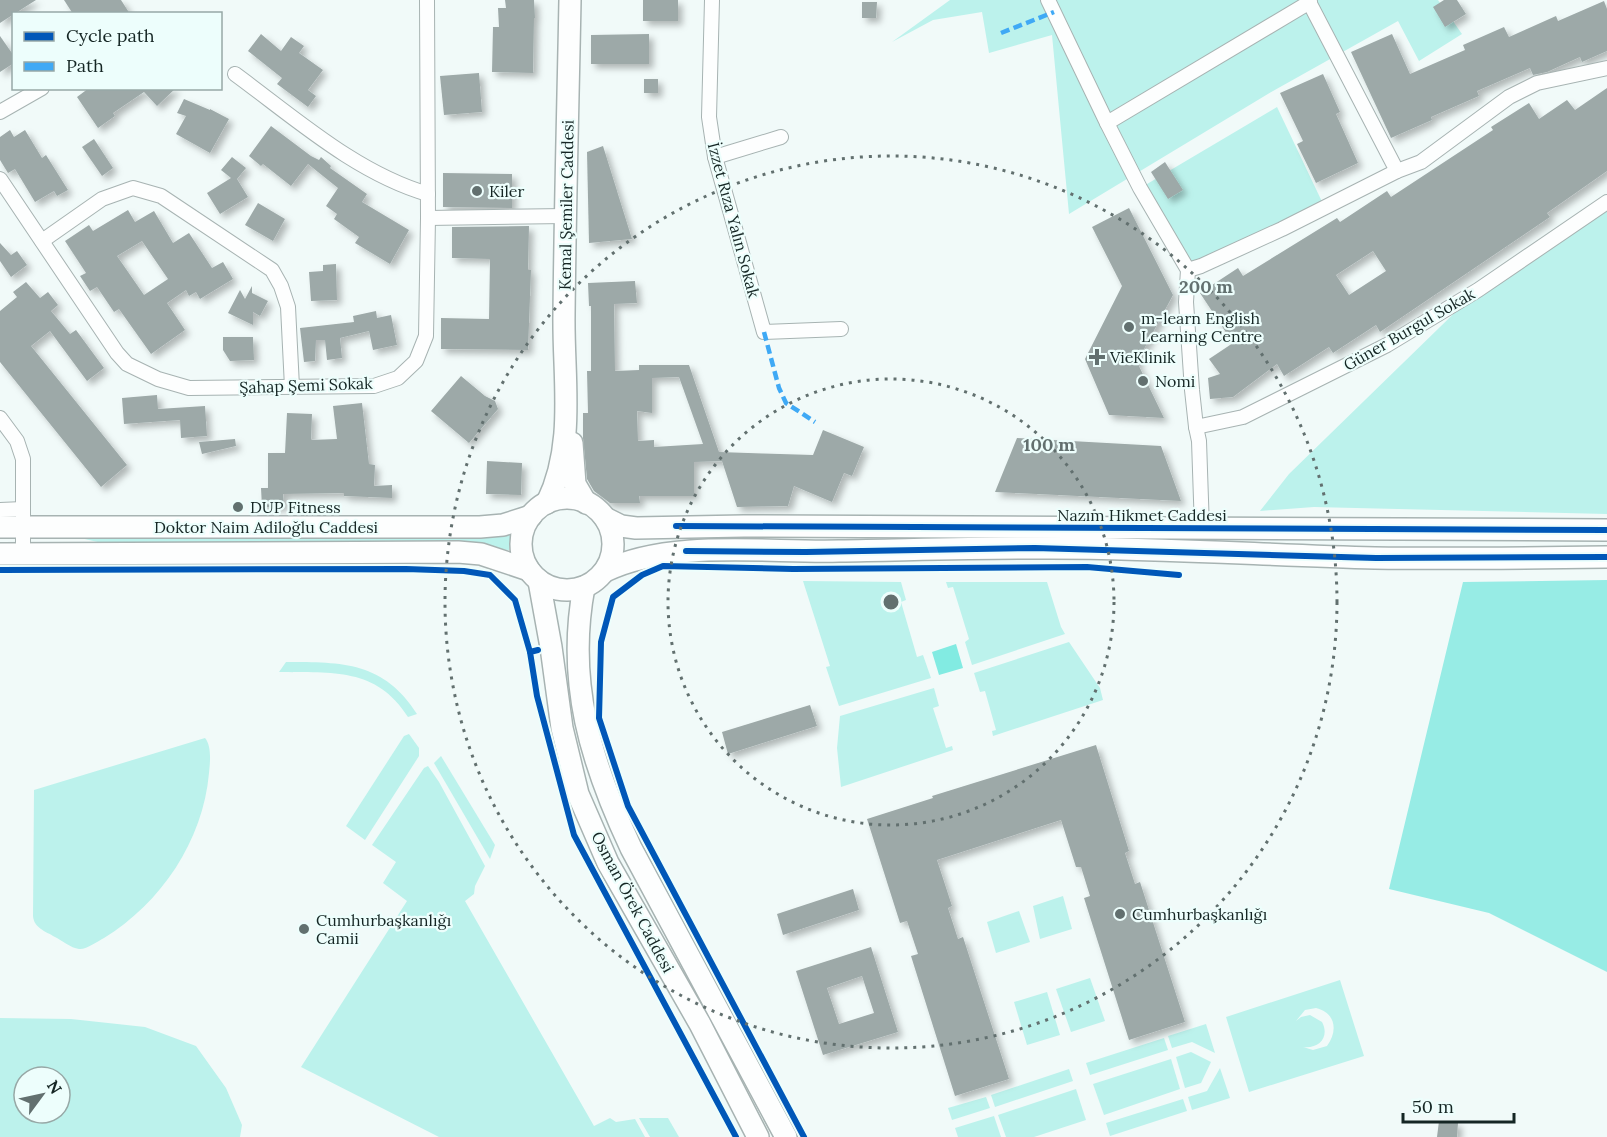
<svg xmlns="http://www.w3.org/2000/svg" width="1607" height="1137" font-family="Lora,serif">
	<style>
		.green { fill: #bcf2ec; fill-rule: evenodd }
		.forest { fill: #97ece5 }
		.water { fill: #82ebe2 }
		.building { fill: #9da9a8; fill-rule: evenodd; filter: url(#shadow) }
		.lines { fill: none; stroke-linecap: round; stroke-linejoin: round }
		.minor-casing { stroke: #a7b3b2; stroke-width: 16 }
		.primary-casing { stroke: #a7b3b2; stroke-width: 24 }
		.minor { stroke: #fdfefe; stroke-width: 14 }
		.primary { stroke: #fdfefe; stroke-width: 21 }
		.quiet { stroke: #3fa9f5; stroke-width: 4.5; stroke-dasharray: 9 4.5; stroke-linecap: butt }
		.cycleway-casing { stroke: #edfefc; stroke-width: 10 }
		.cycleway { stroke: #0057b8; stroke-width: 6 }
		.ring { fill: none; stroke: #62706f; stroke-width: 3; stroke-dasharray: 3 6 }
		.poi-dot { fill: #62706f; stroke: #edfefc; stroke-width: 2 }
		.labels { text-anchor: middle; stroke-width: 4.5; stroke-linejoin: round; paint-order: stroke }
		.poi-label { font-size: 16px; fill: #152624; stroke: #edfefc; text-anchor: start }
		.street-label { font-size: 16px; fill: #152624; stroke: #edfefc }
		.centre { fill: #62706f; stroke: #edfefc; stroke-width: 3 }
		.ring-label { font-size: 18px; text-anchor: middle; font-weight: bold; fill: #62706f; stroke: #edfefc; stroke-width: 4.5; stroke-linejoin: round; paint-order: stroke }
	</style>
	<defs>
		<filter id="shadow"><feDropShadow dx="4.5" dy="4.5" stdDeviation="3" flood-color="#0004"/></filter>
	</defs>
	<rect width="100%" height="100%" fill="#f1faf9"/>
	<!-- green -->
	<g class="green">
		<polygon points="950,0 1438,0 1462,34 1419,61 1398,21 1273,91 1069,214 1052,35 989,53 982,12 933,20 892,42"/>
		<polygon points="1277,107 1325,208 1188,270 1142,187"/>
		<polygon points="1607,210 1607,514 1314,507 1260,511 1289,474 1478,290"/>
		<polygon points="511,530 509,550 451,546 102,543 76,537"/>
		<polygon points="803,581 901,582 906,600 901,602 917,657 923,655 931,678 839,706 826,667 830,666"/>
		<polygon points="946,582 1047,582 1061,627 1065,634 972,665 965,642 969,639 953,587 948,588"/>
		<polygon points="1069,642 1100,688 1103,700 993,736 992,731 996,730 985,691 980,692 974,673"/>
		<path d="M286,662C343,662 384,662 417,714L408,717C376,667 333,673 279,672Z"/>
		<polygon points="934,688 939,706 933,708 946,748 952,746 953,750 841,787 837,748 840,716"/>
		<polygon points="409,734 419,748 419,756 365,840 346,826 404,736"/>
		<path d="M205,738C212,746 210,763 209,773C203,841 161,903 104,938C98,941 86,950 79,949C71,948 61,940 55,937C45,931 34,928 33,916L34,790Z"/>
		<polygon points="441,756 495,845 490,859 434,763"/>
		<polygon points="428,766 439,782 485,866 475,886 474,894 465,901 594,1126 610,1118 616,1122 635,1119 645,1137 439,1137 301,1067 407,901 383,883 396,862 372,845 424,768"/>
		<polygon points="1063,896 1072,929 1040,939 1033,906"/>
		<polygon points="1019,911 1030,942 996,953 987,922"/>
		<polygon points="1090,978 1105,1021 1071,1032 1056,989"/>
		<path d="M1340,980L1364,1056L1249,1092L1226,1017ZM1316,1008C1336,1013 1338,1031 1327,1046L1313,1050L1303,1047C1319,1049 1330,1037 1322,1022L1310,1015L1301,1017L1296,1021L1305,1010Z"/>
		<polygon points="1047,992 1060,1035 1027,1045 1014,1002"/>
		<path d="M0,1018L71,1019L145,1027L196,1046L226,1088L242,1125L240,1137H0ZM24,1077H60V1113H24Z"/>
		<polygon points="1206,1024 1215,1053 1192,1042 1172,1048 1168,1036"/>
		<polygon points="1164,1038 1168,1050 1090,1075 1086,1063"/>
		<polygon points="1191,1052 1211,1062 1201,1083 1185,1088 1176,1057"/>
		<polygon points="1171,1059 1180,1089 1104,1115 1093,1084"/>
		<polygon points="1220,1068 1230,1098 1192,1110 1188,1097 1207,1091"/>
		<polygon points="1069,1069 1073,1081 995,1107 991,1095"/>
		<polygon points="1076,1089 1086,1120 1034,1137 1006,1137 998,1115"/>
		<polygon points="986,1097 990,1108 952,1120 948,1108"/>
		<polygon points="1183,1099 1187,1111 1110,1136 1106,1123"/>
		<polygon points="994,1116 1001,1137 958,1137 955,1128"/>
		<polygon points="639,1118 668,1118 679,1137 650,1137"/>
	</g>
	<!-- forest -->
	<polygon class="forest" points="1607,580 1607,972 1489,913 1389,889 1463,582"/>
	<!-- water -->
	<polygon class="water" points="956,644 963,668 939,675 932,652"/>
	<!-- building -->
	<g class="building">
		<polygon points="0,0 36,0 0,23"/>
		<polygon points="64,0 121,0 130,14 73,14"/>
		<polygon points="505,0 534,0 535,18 534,18 533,73 492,72 493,27 499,27 498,8 506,8"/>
		<rect x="643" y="0" width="35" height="21"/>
		<polygon points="1444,0 1457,0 1466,14 1445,27 1433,7"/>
		<polygon points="1604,1 1607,9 1607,51 1582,62 1580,57 1547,72 1533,75 1530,68 1477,91 1479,96 1431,117 1432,120 1391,138 1351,52 1392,34 1410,74 1465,50 1463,45 1504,27 1509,37 1556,16 1558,21"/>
		<polygon points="862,2 877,2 876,18 862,18"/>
		<polygon points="261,34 281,51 291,37 304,46 299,53 323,70 308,90 316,96 308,107 277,84 282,78 248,51"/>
		<polygon points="649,34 649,64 591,64 591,35"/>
		<polygon points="0,36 14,56 14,63 0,72"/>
		<polygon points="479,73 482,112 444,115 440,76"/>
		<polygon points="1323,74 1340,112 1336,114 1358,163 1316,183 1297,144 1303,141 1280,93"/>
		<rect x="644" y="79" width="14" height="14"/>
		<polygon points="89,88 176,88 157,106 144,92 113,113 115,116 98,128 77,97"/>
		<path d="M1607,88V171L1547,213L1550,217L1380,332L1376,325L1333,353L1329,347L1284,376L1277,364L1233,397L1210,399L1208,378L1220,374L1209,359L1233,343L1200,293L1238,268L1243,276L1337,218L1340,222L1387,191L1391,197L1493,130L1491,127L1529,103L1539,119L1567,100L1575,110ZM1373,251L1386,271L1349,295L1336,275Z"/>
		<polygon points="184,99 210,110 210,109 229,119 210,153 176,134 186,116 177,113"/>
		<polygon points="271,126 311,156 319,160 321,157 331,166 330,168 367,194 362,202 409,230 390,264 355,243 359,237 334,219 337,214 326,206 338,188 308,164 291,186 263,164 261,166 249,156"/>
		<polygon points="10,130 14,137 25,130 42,158 46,155 68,190 57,196 54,191 35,202 15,169 8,173 0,160 0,137"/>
		<polygon points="94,139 113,168 102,176 82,147"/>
		<polygon points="603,146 632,239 589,243 587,152"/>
		<polygon points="232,157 246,168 237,179 248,197 220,214 207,193 231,178 221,170"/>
		<polygon points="1165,162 1183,190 1168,199 1151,172"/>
		<polygon points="443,173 512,174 512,208 443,207"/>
		<polygon points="258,203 285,219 273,241 245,225"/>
		<polygon points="1129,208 1173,295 1137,362 1164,418 1109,415 1085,359 1122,286 1092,227"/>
		<path d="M128,210L135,222L154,211L173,243L189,233L212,268L223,262L233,279L200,299L196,292L189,296L186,290L167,303L185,330L151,354L119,309L114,312L97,287L90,291L80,276L86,273L65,241L89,225L93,231ZM142,241L168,279L144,295L117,256Z"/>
		<polygon points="529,226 528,270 531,270 528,350 441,349 441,318 489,319 490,259 452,258 452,227"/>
		<polygon points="0,243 11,255 17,251 27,265 11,277 0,261"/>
		<polygon points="336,264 337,300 311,301 309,272 323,271 323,265"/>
		<path d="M635,281L637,303L614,304L615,371L639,370V365H689L719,452L813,455L823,430L864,447L852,476L844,473L832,502L794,486L788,506L737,507L722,461L694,462V496H639L640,503H610L594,491L587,479L583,438V413H588L587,371H591V306H589L588,283ZM679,377L703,444L654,447V440L638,441L637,411L652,413V378Z"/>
		<polygon points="26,282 40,298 48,292 58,305 51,311 70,334 76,330 104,368 87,381 50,331 31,346 127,465 101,487 0,362 0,311 17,297 13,292"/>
		<polygon points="252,286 252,293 268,301 260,316 253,312 253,325 228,313 240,290 245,299"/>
		<polygon points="376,311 377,318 391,315 397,345 373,350 369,331 340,338 342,358 327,360 325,340 316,340 315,361 304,362 300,328 354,322 353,316"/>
		<polygon points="223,337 253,337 254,360 230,361 223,350"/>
		<polygon points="461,376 485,396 495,401 498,409 469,443 431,411"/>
		<polygon points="157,395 158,409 205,406 207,436 181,438 180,420 124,424 122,398"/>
		<polygon points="362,403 369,464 375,465 374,486 392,485 392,498 344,496 344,493 283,494 284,507 262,507 261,488 268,488 268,453 285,453 287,413 312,414 311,440 337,439 333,406"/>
		<polygon points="1017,438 1161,446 1181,501 995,492"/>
		<polygon points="235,439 236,446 202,454 199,442"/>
		<polygon points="487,461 522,463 521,495 486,494"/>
		<polygon points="810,705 817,726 728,754 722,732"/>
		<polygon points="1096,745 1129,851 1125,853 1135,884 1140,882 1185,1022 1129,1040 1084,898 1090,896 1081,867 1076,867 1061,820 937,860 952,906 948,908 958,939 963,937 1009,1079 955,1096 911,956 918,954 907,921 900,923 867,819 933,798 932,796"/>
		<polygon points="853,889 859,910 783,935 777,914"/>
		<path d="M871,947L898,1032L823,1055L796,971ZM862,976L874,1013L839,1024L827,988Z"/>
		<polygon points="1439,1121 1458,1123 1457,1137 1437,1137"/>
	</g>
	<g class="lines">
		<!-- minor casing -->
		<g class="minor-casing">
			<g id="minor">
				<polyline points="712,0 709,117 715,157 764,332 841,329"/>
				<polyline points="1048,0 1107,123 1140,188 1188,270 1186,302 1192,390 1196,427 1199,441 1202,529"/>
				<polyline points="1308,0 1397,171"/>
				<path d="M235,74C295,118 356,173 428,194"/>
				<polyline points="0,112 42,88"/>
				<polyline points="1107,123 1310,2"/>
				<polyline points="715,157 781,137"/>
				<polyline points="0,179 117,353 127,364 158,379 189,388 374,386 398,378 416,361 426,336 428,218 427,0"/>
				<polyline points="428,218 566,216"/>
				<polyline points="42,241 102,199 133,188 161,196 272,270 281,286 288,307 292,387"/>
				<polyline points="1188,270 1201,266 1282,229 1397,171 1421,162 1509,97 1537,83 1607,68"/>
				<polyline points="0,418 17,441 23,459 23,554"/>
				<polyline points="1196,427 1243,417 1387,345 1478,290 1607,202"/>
				<polyline points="0,510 23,509"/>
			</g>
		</g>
		<!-- primary casing -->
		<g class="primary-casing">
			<g id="primary">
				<polyline points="572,443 575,484 586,503"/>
				<circle cx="567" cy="544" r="46"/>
				<path d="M547,503C576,444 563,378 564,315C565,210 568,105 570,0"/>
				<polyline points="605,518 621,526 636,528 744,526 1607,530"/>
				<polyline points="0,527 480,527 503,525 531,516"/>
				<polyline points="0,554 458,552 481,554 529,570"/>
				<path d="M605,571C671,539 766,553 839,551C905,550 971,548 1036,548C1149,547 1262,555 1375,558C1452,559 1530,558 1607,557"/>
				<polyline points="539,581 551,647 562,728 578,794 608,863 700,1024 758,1137"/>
				<path d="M584,587C566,682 591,763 631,848L786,1137"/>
			</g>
		</g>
		<!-- minor -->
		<use href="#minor" class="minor"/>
		<!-- primary -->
		<use href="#primary" class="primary"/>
		<!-- quiet -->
		<g class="quiet">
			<polyline points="1001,33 1054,12"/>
			<polyline points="764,332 779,388 786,403 815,422"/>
		</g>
		<!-- cycleway casing -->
		<g class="cycleway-casing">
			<g id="cycleway">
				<polyline points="676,526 1607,530"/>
				<polyline points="686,551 806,552 1035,548 1376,558 1607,557"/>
				<polyline points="0,570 406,569 464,571 490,575 515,600 530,652"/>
				<polyline points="538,650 530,652 537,696 574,835 736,1137"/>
				<polyline points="804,1137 628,806 599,718 601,642 613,597 642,575 663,566 793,569 1087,567 1179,575"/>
			</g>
		</g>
		<!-- cycleway -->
		<use href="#cycleway" class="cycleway"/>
	</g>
	<!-- distance rings -->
	<g class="ring">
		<circle cx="891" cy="602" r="223"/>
		<circle cx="891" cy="602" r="446"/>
	</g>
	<!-- markers -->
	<g class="poi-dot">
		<circle cx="477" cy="191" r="6"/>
		<circle cx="1129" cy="327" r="6"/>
		<path d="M1094 348h6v6h6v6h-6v6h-6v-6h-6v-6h6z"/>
		<circle cx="1143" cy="381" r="6"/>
		<circle cx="238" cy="507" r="6"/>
		<circle cx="1120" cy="914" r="6"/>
		<circle cx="304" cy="929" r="6"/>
	</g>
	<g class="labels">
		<!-- poi labels -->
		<g class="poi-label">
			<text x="489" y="197">Kiler</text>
			<text x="1141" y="324">m-learn English<tspan x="1141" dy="18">Learning Centre</tspan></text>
			<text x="1110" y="363">VieKlinik</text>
			<text x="1155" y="387">Nomi</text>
			<text x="250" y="513">DUP Fitness</text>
			<text x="1132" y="920">Cumhurbaşkanlığı</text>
			<text x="316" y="926">Cumhurbaşkanlığı<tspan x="316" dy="18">Camii</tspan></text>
		</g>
		<!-- street labels -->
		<g class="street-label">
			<text transform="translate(566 205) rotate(-89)" y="6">Kemal Şemiler Caddesi</text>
			<text transform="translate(734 220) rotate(75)" y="6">İzzet Rıza Yalın Sokak</text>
			<text transform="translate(1409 329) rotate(-30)" y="6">Güner Burgul Sokak</text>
			<text transform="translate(306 385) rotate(-2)" y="6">Şahap Şemi Sokak</text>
			<text x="1142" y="521">Nazım Hikmet Caddesi</text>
			<text x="266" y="533">Doktor Naim Adiloğlu Caddesi</text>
			<text transform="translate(633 902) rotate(62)" y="6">Osman Örek Caddesi</text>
		</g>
	</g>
	<circle cx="891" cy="602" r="9" class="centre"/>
	<g class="ring-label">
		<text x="1206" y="293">200 m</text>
		<text x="1049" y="451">100 m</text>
	</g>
	<!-- legend -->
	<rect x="12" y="12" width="210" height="78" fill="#edfefc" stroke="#97a8a6" stroke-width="1.5"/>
	<rect x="24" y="32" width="30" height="9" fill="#0057b8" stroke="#97a8a6" stroke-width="1.5"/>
	<text x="66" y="42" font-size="18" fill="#152624">Cycle path</text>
	<rect x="24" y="62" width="30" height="9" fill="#3fa9f5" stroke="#97a8a6" stroke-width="1.5"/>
	<text x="66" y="72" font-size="18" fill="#152624">Path</text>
	<!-- north arrow -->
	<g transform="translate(42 1095) rotate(57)"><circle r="28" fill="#edfefc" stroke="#97a8a6" stroke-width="1.5"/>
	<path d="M0-4.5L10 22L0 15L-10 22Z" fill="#62706f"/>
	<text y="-9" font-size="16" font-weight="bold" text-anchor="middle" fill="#152624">N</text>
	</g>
	<!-- scale -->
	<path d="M1403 1113v9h111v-9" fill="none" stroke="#152624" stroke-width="3"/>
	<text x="1412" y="1113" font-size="18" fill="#152624" stroke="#edfefc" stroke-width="4.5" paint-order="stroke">50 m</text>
</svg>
